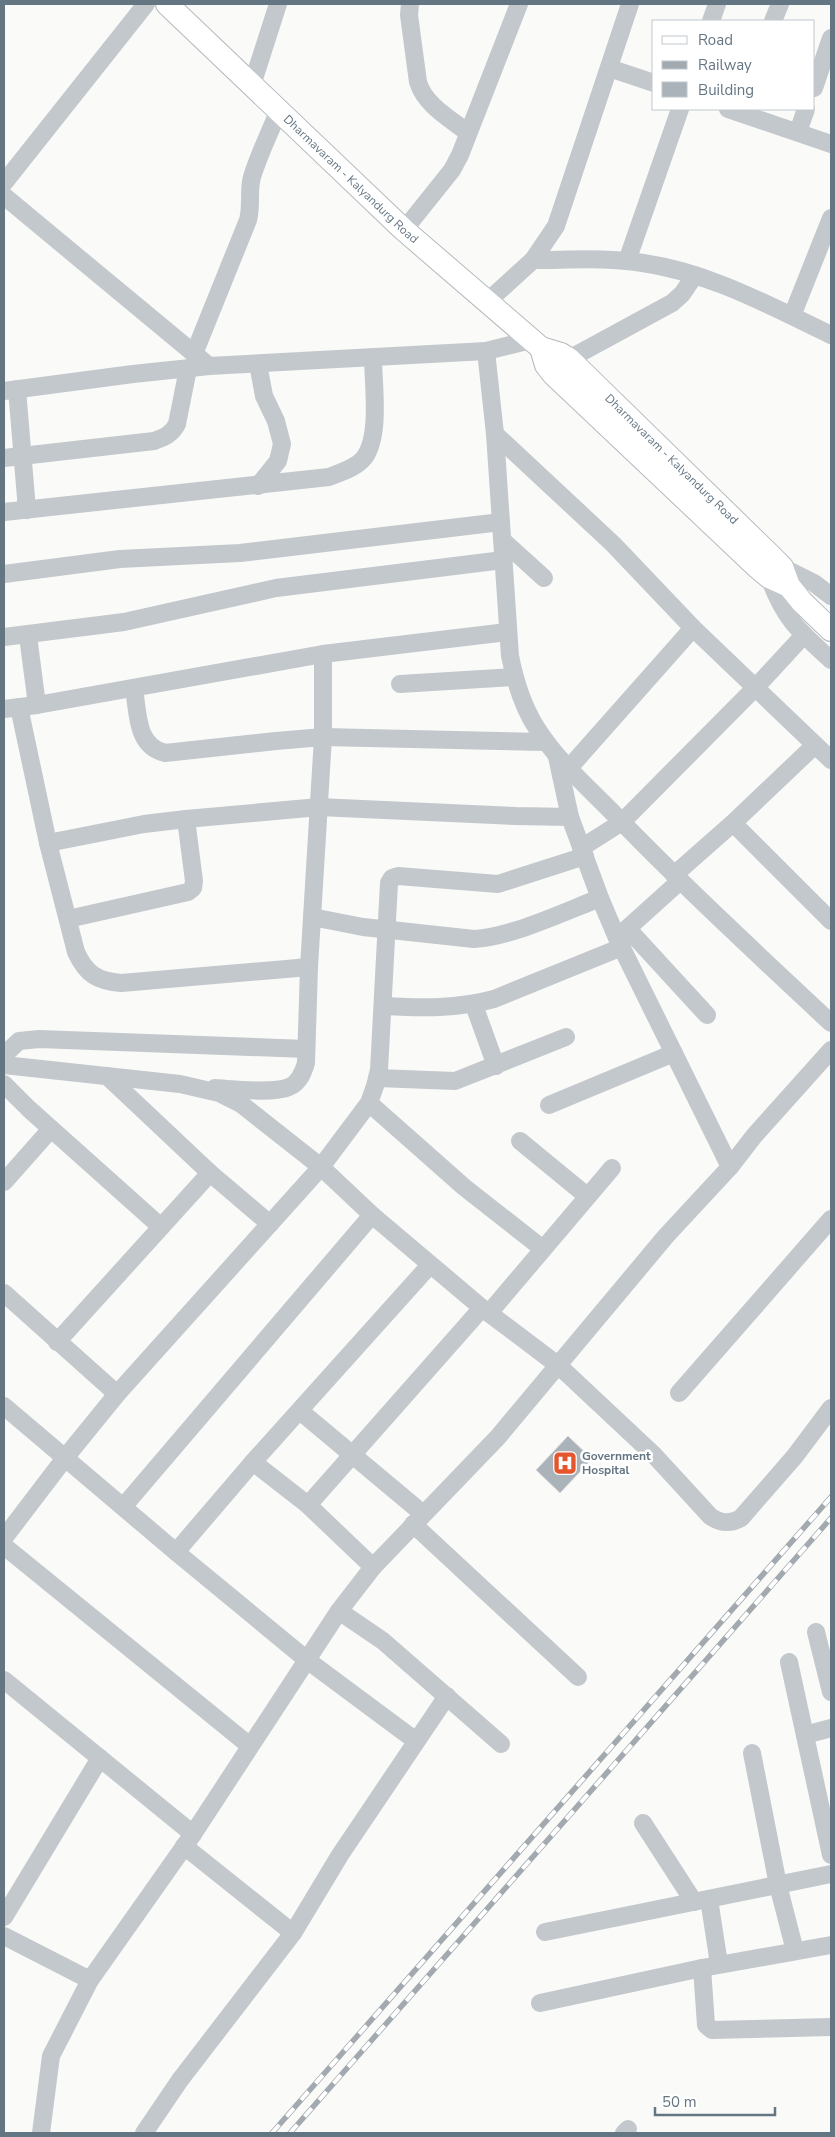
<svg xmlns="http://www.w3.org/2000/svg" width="835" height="2137" font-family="'Nunito Sans',sans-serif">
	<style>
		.building { fill: #aab3b9; stroke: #dcdcda }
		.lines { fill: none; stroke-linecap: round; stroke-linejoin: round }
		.major-casing { stroke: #b5babe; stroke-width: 24 }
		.minor { stroke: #c3c8cc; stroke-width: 18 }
		.major { stroke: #fff; stroke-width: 22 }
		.rail-casing { stroke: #a2aab0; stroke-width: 5.5 }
		.rail { stroke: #fff; stroke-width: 4; stroke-dasharray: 11; stroke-linecap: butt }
		.labels { text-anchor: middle; stroke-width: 5; stroke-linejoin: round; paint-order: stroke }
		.street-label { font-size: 12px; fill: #657683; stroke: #fff }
		.poi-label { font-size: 12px; font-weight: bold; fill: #657683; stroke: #fff; text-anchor: start }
	</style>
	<rect width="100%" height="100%" fill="#fafaf8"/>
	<!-- building -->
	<polygon class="building" points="568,1436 592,1459 560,1493 536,1470"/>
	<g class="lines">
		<!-- major casing -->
		<g class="major-casing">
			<g id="major">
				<path id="s1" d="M167,4L404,230L541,348L561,354L569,359L770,555L782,567L789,586L802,602L831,630"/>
				<polyline points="541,348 546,365 553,374 757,567 769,577 789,586"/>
			</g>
		</g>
		<!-- minor -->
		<g class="minor">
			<path d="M410,4L409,15L418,82C425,105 449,118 467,132"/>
			<polyline points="711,21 717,4"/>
			<polyline points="773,21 780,4"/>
			<polyline points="609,68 654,83"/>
			<polyline points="252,85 278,4"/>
			<polyline points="814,88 831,38"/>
			<polyline points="728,109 831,144"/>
			<polyline points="798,132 806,109"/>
			<polyline points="4,183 146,4"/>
			<polyline points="4,196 209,366"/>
			<polyline points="404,230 452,170 460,155 519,4"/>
			<path d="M533,260C569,260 607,257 643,263C711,273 770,306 831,335"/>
			<polyline points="627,261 680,109"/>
			<polyline points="488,301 533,260 556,226 630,4"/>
			<polyline points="792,316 831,218"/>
			<path d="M486,351L495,434L510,656C515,681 522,705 536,727C557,761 589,788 617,817C686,888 758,955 831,1023"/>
			<path d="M194,354L248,220C252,206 248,191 252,177C259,154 270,132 279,110"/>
			<polyline points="569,359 672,303 682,294 695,275"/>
			<polyline points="17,389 27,510"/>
			<polyline points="4,391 133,374 209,366 486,351 531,340"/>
			<polyline points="495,434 613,544 693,628 831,760"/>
			<path d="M4,458L154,441C165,437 172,434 177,424L188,369"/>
			<polyline points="258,486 278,461 282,444 276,421 264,396 258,364"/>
			<path d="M4,512L329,477C341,472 356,468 364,458C381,436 373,384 373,357"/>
			<polyline points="502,540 544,578"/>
			<polyline points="782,567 814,583 831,596"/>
			<polyline points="4,574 120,559 240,553 501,522"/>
			<path d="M769,577C784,619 799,631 831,660"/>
			<polyline points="28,636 37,705"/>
			<polyline points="4,637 124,622 276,588 503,560"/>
			<polyline points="400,684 514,677"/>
			<path d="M134,688C138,713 136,746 165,753L276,741L323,737L546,742"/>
			<path d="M19,707L48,843L76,952C86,974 97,981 121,983L309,967"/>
			<polyline points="4,709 37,705 323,654 507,632"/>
			<polyline points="557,757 570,817 600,898 617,938 730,1167"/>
			<polyline points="569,768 693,628"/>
			<polyline points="733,823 831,921"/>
			<polyline points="48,843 144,824 186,819 319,807 516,816 570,817"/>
			<polyline points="581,848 622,822 755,688 804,635"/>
			<polyline points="674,875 733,823 815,745"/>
			<path d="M312,917L363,927L474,939C511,937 564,912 600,898"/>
			<polyline points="68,919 188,892 193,888 194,881 186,819"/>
			<polyline points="628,929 707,1015"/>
			<polyline points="619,936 680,881"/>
			<polyline points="474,1005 496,1066"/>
			<path d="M384,1006C422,1008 457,1009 494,999L622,947"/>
			<polyline points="4,1055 19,1041 39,1039 306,1049"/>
			<path d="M4,1065L180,1084L219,1093L241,1104L321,1167L372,1215L482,1308L559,1366L654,1455L710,1516C721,1524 730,1524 741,1518L795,1456L831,1408"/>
			<polyline points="107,1076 210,1173 270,1224"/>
			<polyline points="377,1078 455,1081 566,1037"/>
			<polyline points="4,1084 29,1109 161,1227"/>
			<path d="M215,1088C233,1089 273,1094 289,1087C299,1083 303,1073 306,1063L309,967L323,737V654"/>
			<polyline points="369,1103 464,1187 543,1249"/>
			<polyline points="549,1105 674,1053"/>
			<polyline points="520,1141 587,1196"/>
			<polyline points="4,1182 51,1129"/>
			<polyline points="4,1293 117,1394"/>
			<polyline points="489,1313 612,1168"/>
			<polyline points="57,1342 210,1173"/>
			<polyline points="679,1393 831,1219"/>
			<polyline points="4,1406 176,1552 307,1660 416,1741"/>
			<polyline points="300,1411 422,1513"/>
			<polyline points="253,1462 308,1505 373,1567"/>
			<polyline points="308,1505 482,1308"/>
			<polyline points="123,1507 372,1215"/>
			<polyline points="413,1524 578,1677"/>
			<polyline points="4,1538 65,1458 117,1394 321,1167 369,1103 375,1086 379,1070 389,883 392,878 398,876 498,884 585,856"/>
			<polyline points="4,1546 250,1746"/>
			<polyline points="176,1552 253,1462 430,1265"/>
			<polyline points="339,1611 383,1641 501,1744"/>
			<polyline points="816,1632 831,1692"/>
			<polyline points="789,1662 831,1855"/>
			<polyline points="4,1680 193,1834"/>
			<polyline points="805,1735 831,1728"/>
			<polyline points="752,1753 778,1885 795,1951"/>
			<polyline points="643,1823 694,1902"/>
			<polyline points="184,1846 293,1933"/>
			<polyline points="709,1899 719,1964"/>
			<polyline points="4,1917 100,1758"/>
			<polyline points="545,1932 831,1874"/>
			<polyline points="4,1936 90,1980"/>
			<polyline points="702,1968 706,2025 712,2030 831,2027"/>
			<polyline points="540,2003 702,1968 831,1945"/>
			<polyline points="41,2133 51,2056 90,1980 193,1834 339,1611 373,1567 498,1437 666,1236 730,1167 754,1136 831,1050"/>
			<polyline points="144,2133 180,2080 293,1933 340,1855 447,1696"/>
			<polyline points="624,2133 628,2129"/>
		</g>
		<!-- major -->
		<use href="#major" class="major"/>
		<!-- rail casing -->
		<g class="rail-casing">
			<g id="rail">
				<polyline points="272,2133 831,1497"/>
				<polyline points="290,2133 831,1518"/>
			</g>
		</g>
		<!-- rail -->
		<use href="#rail" class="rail"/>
	</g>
	<!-- icons -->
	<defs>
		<g id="hospital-square" transform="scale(1.25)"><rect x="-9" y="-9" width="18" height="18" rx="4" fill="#e4572e" stroke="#fff"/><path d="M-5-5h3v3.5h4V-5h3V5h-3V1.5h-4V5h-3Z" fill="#fff"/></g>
	</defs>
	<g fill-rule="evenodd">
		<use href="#hospital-square" x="565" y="1463"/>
	</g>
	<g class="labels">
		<!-- street labels -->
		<g class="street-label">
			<text dy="4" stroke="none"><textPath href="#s1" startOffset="254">Dharmavaram - Kalyandurg Road</textPath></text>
			<text dy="4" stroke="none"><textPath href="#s1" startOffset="682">Dharmavaram - Kalyandurg Road</textPath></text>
		</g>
		<!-- poi labels -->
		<g class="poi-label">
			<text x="582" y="1460">Government<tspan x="582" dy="14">Hospital</tspan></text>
		</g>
	</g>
	<!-- border -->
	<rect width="835" height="2137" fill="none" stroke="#657683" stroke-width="10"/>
	<!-- legend -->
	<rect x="652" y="20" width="162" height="90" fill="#ffffff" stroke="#c1c8cd"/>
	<rect x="662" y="36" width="25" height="8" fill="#ffffff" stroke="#c1c8cd"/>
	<text x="698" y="45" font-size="15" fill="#657683">Road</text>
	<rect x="662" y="61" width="25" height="8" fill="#a2aab0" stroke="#c1c8cd"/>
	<text x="698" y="70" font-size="15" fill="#657683">Railway</text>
	<rect x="662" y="82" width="25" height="15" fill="#aab3b9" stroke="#c1c8cd"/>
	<text x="698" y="95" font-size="15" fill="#657683">Building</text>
	<!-- scale -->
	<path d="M655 2107v8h120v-8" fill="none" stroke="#657683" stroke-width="2.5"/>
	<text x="662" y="2107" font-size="15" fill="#657683" stroke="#ffffff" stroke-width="4" paint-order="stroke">50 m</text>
</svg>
